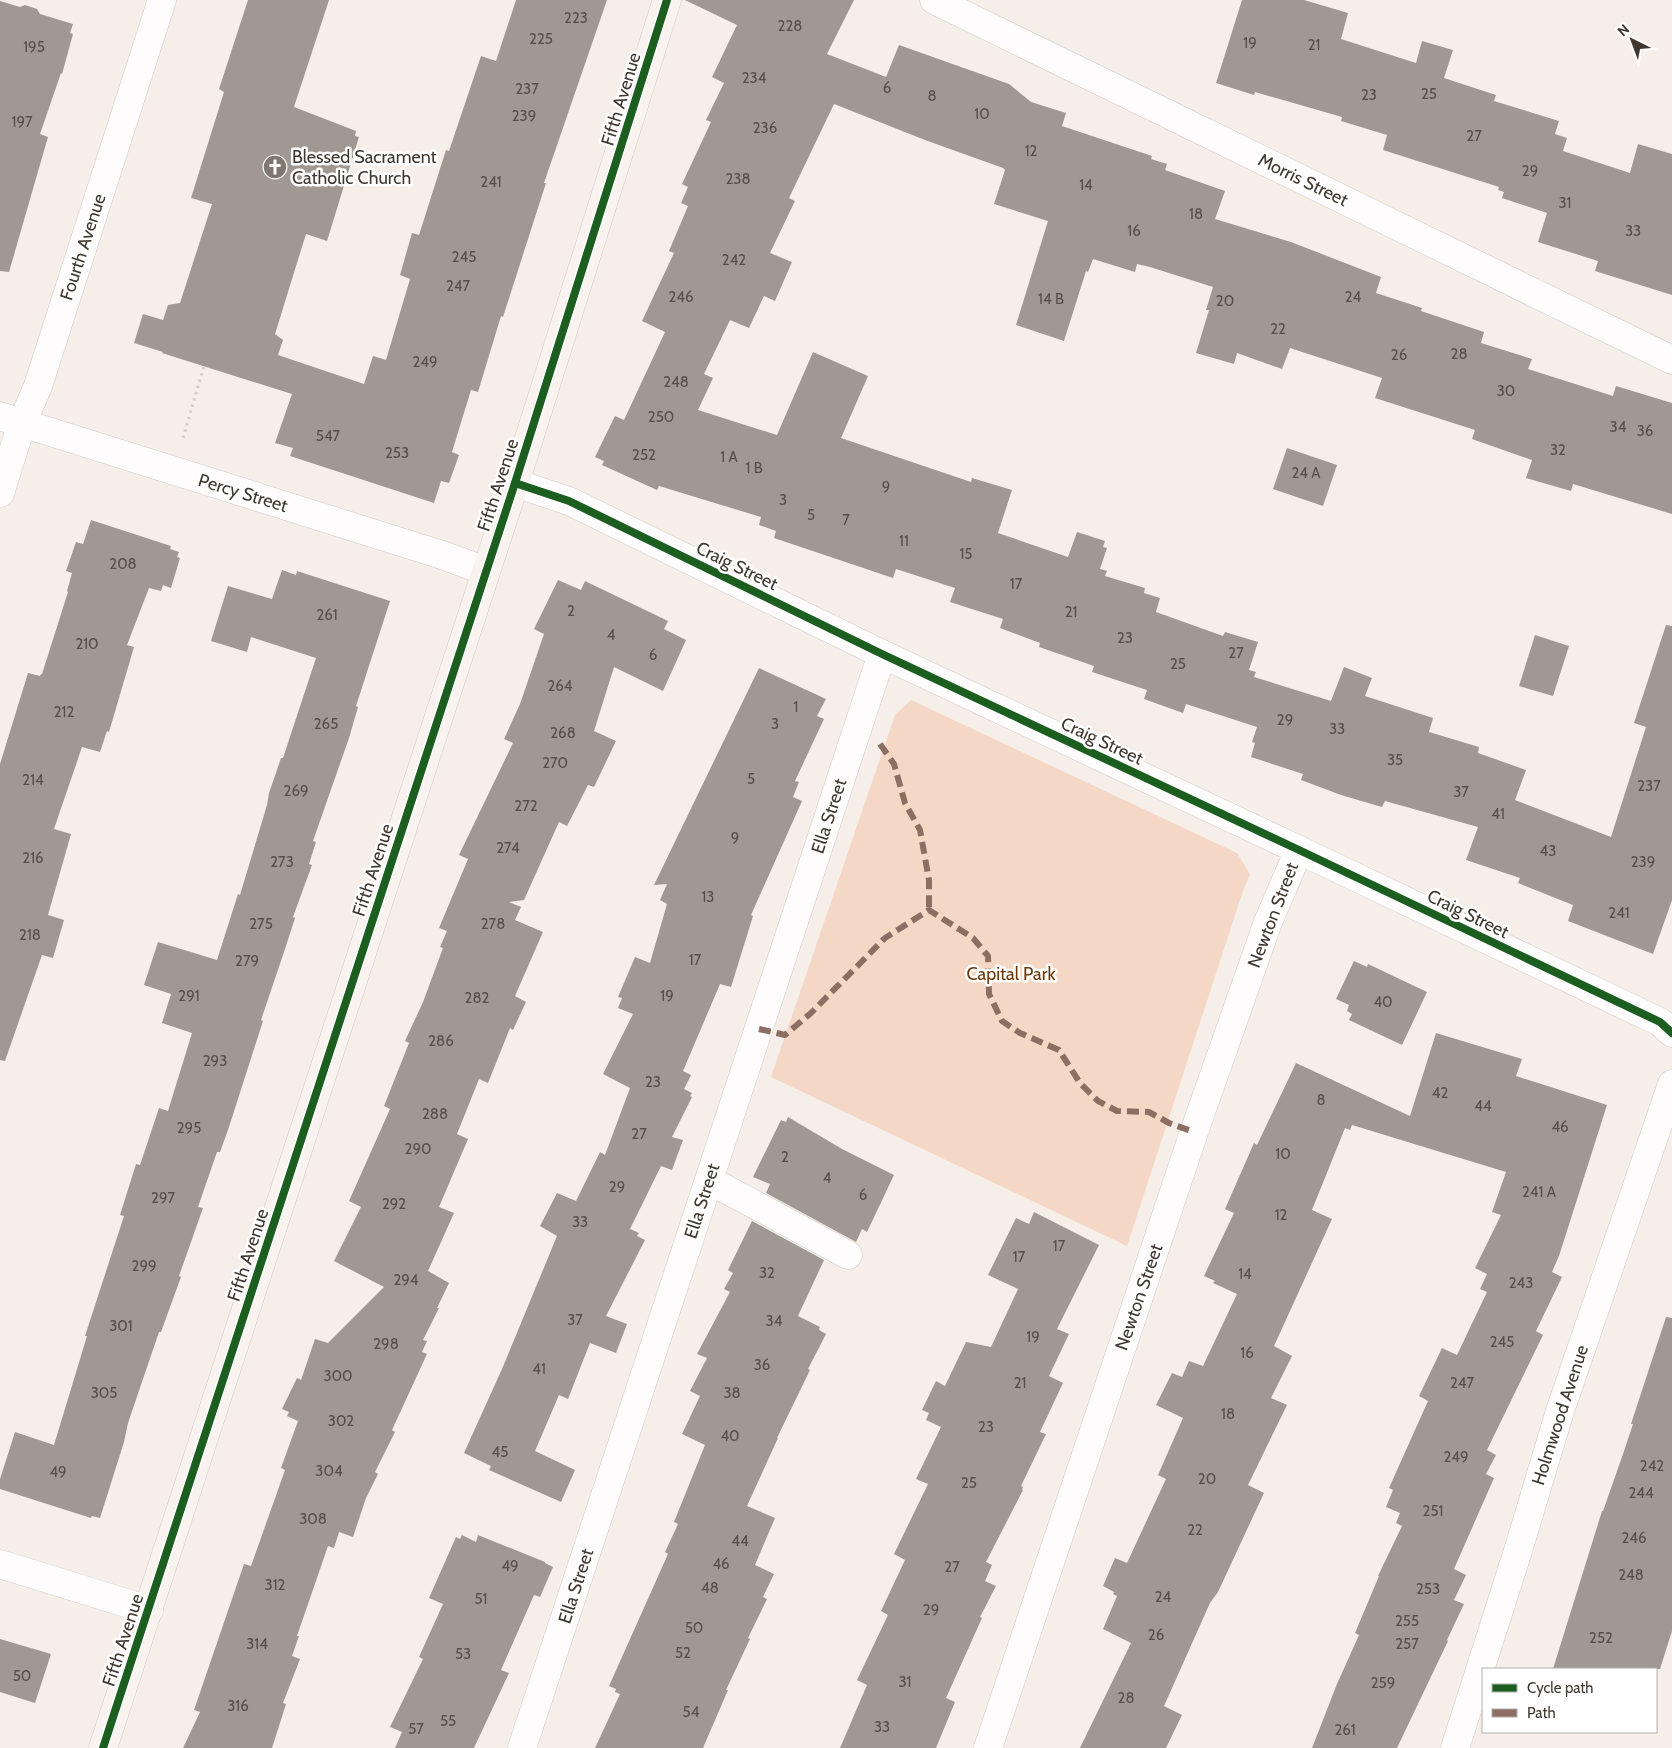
<svg xmlns="http://www.w3.org/2000/svg" width="1672" height="1748" font-family="Cabin,sans-serif">
	<style>
		.green { fill: #f4d8c5 }
		.building { fill: #a09893 }
		.lines { fill: none; stroke-linecap: round; stroke-linejoin: round }
		.street-casing { stroke: #d2cac5; stroke-width: 29 }
		.secondary-casing { stroke: #d2cac5; stroke-width: 29 }
		.path { stroke: #d4d0cf; stroke-width: 3; stroke-dasharray: 2.5 4; stroke-linecap: butt }
		.street { stroke: #fefcfc; stroke-width: 28 }
		.secondary { stroke: #f8f3ef; stroke-width: 28 }
		.quiet { stroke: #8d6e63; stroke-width: 6; stroke-dasharray: 12 6; stroke-linecap: butt }
		.cycleway-casing { stroke: #fff; stroke-width: 11 }
		.cycleway { stroke: #1b5e20; stroke-width: 8 }
		.labels { text-anchor: middle; stroke-width: 5; stroke-linejoin: round; paint-order: stroke }
		.number-label { font-size: 15px; fill: #584f49 }
		.street-label { font-size: 18px; fill: #403730; stroke: #fff }
		.poi-label { font-size: 18px; fill: #403730; stroke: #fff; text-anchor: start }
		.park-label { font-size: 18px; fill: #6d3808; stroke: #fff }
	</style>
	<rect width="100%" height="100%" fill="#f6eee9"/>
	<!-- green -->
	<polygon class="green" points="911,700 1237,853 1250,874 1243,891 1127,1246 771,1077 895,715"/>
	<!-- building -->
	<g class="building">
		<polygon points="248,0 329,0 294,107 356,131 355,136 359,137 327,241 306,234 275,334 283,340 278,355 364,384 373,356 386,360 410,279 400,275 412,233 419,235 446,150 449,151 481,56 496,61 516,0 607,0 544,183 546,183 503,317 501,316 478,392 471,390 452,452 459,455 449,483 441,481 434,503 290,456 293,448 275,443 292,394 162,353 163,352 134,343 143,314 163,320 168,305 180,303 212,204 191,198 224,92 219,89"/>
		<polygon points="685,0 854,0 827,54 886,77 899,45 1009,84 1031,102 1066,113 1062,126 1152,156 1151,159 1167,164 1165,170 1225,191 1215,219 1291,242 1381,277 1376,293 1422,308 1421,311 1484,332 1481,343 1532,359 1528,369 1613,396 1616,386 1672,403 1672,514 1573,484 1571,491 1526,478 1532,460 1472,439 1475,430 1375,398 1382,378 1290,348 1282,369 1237,353 1234,364 1196,353 1209,310 1206,310 1213,287 1150,267 1137,264 1135,272 1093,259 1088,272 1086,271 1064,341 1016,325 1048,221 994,204 1005,170 1003,168 925,140 834,104 789,198 795,201 770,253 792,262 775,301 764,296 749,328 730,320 704,374 713,378 698,410 777,435 813,352 868,376 841,438 971,482 972,478 1012,490 998,533 1068,557 1077,532 1105,541 1103,547 1107,548 1100,569 1107,571 1105,576 1145,588 1144,593 1160,598 1156,612 1223,636 1225,632 1258,642 1249,670 1256,672 1254,677 1331,701 1344,667 1372,678 1365,696 1433,718 1429,732 1479,747 1478,753 1526,770 1515,800 1611,837 1646,727 1634,723 1666,625 1672,626 1672,900 1653,954 1568,921 1573,905 1518,883 1520,878 1466,860 1478,827 1385,801 1382,807 1341,795 1301,780 1303,774 1251,757 1255,743 1252,742 1257,727 1186,704 1183,713 1144,699 1147,690 1092,672 1094,666 1039,647 1040,643 1000,628 1003,619 950,602 955,588 896,569 893,578 774,538 776,531 759,525 761,517 659,486 657,490 602,465 604,461 595,457 615,416 624,420 665,332 642,321 674,253 669,251 688,206 681,203 688,187 682,184 711,122 706,120 724,83 712,77 737,25"/>
		<polygon points="1242,0 1304,0 1348,13 1341,39 1416,63 1422,41 1453,50 1444,78 1496,95 1494,101 1559,121 1555,134 1567,138 1563,151 1630,173 1638,144 1672,154 1672,295 1595,271 1598,261 1538,242 1547,213 1502,198 1504,192 1498,190 1499,187 1383,150 1387,135 1341,121 1342,117 1255,92 1254,95 1216,83"/>
		<polygon points="0,1 20,7 25,5 37,9 40,14 73,24 70,33 73,34 62,74 61,73 40,134 48,137 9,272 0,271"/>
		<polygon points="1287,448 1337,465 1323,506 1273,489"/>
		<polygon points="91,520 171,546 170,549 179,552 177,557 180,558 171,588 163,585 161,591 149,588 127,645 134,647 109,732 107,731 100,752 82,747 54,829 71,834 48,915 64,920 53,958 42,955 5,1061 0,1060 0,764 28,673 40,676 41,674 42,674 68,592 67,591 72,573 66,571 76,542 83,544"/>
		<polygon points="282,570 296,575 297,571 390,601 356,706 358,707 349,738 313,841 316,842 309,864 312,865 293,917 295,918 285,949 261,1020 263,1021 228,1130 220,1152 217,1152 198,1207 203,1208 179,1276 181,1277 161,1332 159,1332 128,1423 124,1442 100,1518 92,1516 91,1518 0,1489 0,1479 15,1432 54,1445 87,1336 85,1336 124,1216 120,1215 136,1164 140,1165 159,1108 168,1111 192,1033 162,1023 171,994 144,985 158,942 217,960 238,894 240,895 267,805 269,793 281,758 283,758 316,658 251,637 247,652 211,641 228,586 272,599"/>
		<polygon points="558,580 581,590 585,581 668,621 664,629 686,640 663,691 614,667 594,731 616,741 594,787 588,785 567,826 559,822 524,900 509,902 521,907 515,920 543,932 515,996 526,1002 513,1030 510,1028 488,1083 479,1079 457,1134 468,1139 439,1207 454,1213 428,1271 449,1283 437,1308 439,1308 423,1340 427,1341 422,1352 427,1354 392,1430 395,1432 375,1472 378,1474 366,1498 353,1537 339,1532 334,1548 328,1546 297,1636 299,1636 292,1656 300,1659 283,1703 286,1704 272,1748 183,1748 200,1712 194,1710 244,1564 251,1566 285,1470 281,1468 298,1421 287,1416 289,1412 282,1409 297,1378 301,1380 315,1339 328,1343 384,1287 334,1261 361,1207 349,1201 390,1109 384,1106 407,1048 409,1043 405,1041 423,1002 443,948 440,947 447,931 439,928 468,859 459,855 513,743 504,739 520,704 544,634 534,629"/>
		<polygon points="1535,635 1569,646 1553,696 1519,686"/>
		<polygon points="759,668 826,699 817,716 824,719 795,781 799,782 793,797 802,801 751,915 753,916 731,987 720,984 683,1071 691,1075 684,1089 692,1093 690,1096 692,1097 672,1137 683,1140 672,1170 661,1166 630,1229 639,1233 637,1236 645,1240 606,1316 627,1324 616,1353 590,1343 568,1399 559,1395 535,1451 575,1470 561,1502 489,1470 491,1466 464,1453 502,1369 557,1236 540,1226 557,1193 576,1201 600,1152 605,1155 630,1088 603,1074 633,1014 618,1008 622,998 618,997 635,957 650,963 667,904 660,900 667,884 654,885"/>
		<polygon points="1354,961 1367,967 1368,964 1427,992 1402,1045 1349,1020 1352,1014 1347,1011 1349,1005 1336,999"/>
		<polygon points="1436,1033 1522,1059 1516,1076 1607,1105 1559,1256 1552,1272 1562,1277 1536,1331 1543,1335 1487,1450 1496,1455 1486,1474 1494,1478 1454,1569 1466,1575 1454,1600 1464,1604 1447,1640 1448,1641 1397,1748 1312,1748 1337,1684 1359,1635 1355,1633 1379,1576 1378,1576 1402,1526 1396,1523 1400,1513 1386,1507 1393,1490 1389,1488 1428,1401 1419,1396 1442,1348 1457,1355 1487,1292 1480,1289 1487,1274 1475,1268 1501,1215 1492,1212 1506,1172 1352,1125 1350,1130 1345,1128 1312,1210 1332,1219 1274,1346 1292,1356 1271,1398 1287,1405 1248,1485 1264,1493 1218,1592 1210,1603 1164,1706 1182,1715 1166,1748 1080,1748 1131,1643 1103,1629 1117,1596 1113,1594 1114,1592 1103,1586 1115,1558 1127,1563 1166,1479 1158,1475 1183,1418 1156,1405 1172,1373 1182,1377 1189,1361 1203,1366 1237,1294 1213,1283 1215,1281 1204,1276 1234,1213 1225,1209 1254,1143 1257,1145 1296,1063 1410,1116"/>
		<polygon points="788,1117 842,1149 894,1175 867,1232 862,1229 856,1242 766,1193 770,1184 753,1177 781,1120 786,1122"/>
		<polygon points="1034,1212 1099,1245 1057,1329 1069,1334 1049,1376 1063,1383 1040,1432 1046,1434 1021,1486 1023,1487 1022,1490 1023,1490 986,1562 992,1565 985,1581 996,1586 980,1617 982,1618 946,1698 955,1702 936,1748 840,1748 867,1685 857,1680 888,1615 881,1611 905,1560 894,1554 928,1484 916,1479 941,1427 926,1420 929,1413 922,1410 936,1381 945,1386 966,1342 991,1347 1018,1289 988,1275 1016,1218 1029,1224"/>
		<polygon points="752,1221 824,1260 798,1316 820,1327 819,1330 826,1334 808,1369 810,1370 777,1438 778,1438 747,1506 775,1518 755,1565 774,1574 763,1597 767,1599 748,1638 750,1639 726,1690 728,1690 703,1748 595,1748 620,1694 615,1692 616,1689 609,1686 668,1554 665,1552 678,1524 674,1522 705,1445 682,1434 700,1396 690,1391 707,1358 697,1354 730,1292 724,1289 733,1273 728,1270"/>
		<polygon points="1666,1317 1672,1318 1672,1631 1660,1669 1553,1669 1602,1511 1603,1511 1623,1454 1633,1424 1631,1424"/>
		<polygon points="462,1535 476,1542 478,1535 545,1562 545,1563 553,1567 540,1597 534,1595 501,1670 509,1673 474,1748 395,1748 402,1732 390,1727 423,1659 419,1657 443,1604 429,1598 456,1537 460,1539"/>
		<polygon points="0,1639 51,1654 35,1703 0,1692"/>
	</g>
	<g class="lines">
		<!-- street casing -->
		<g class="street-casing">
			<g id="street">
				<polyline points="934,0 1672,360"/>
				<polyline points="0,416 442,555 486,571"/>
				<polyline points="515,483 569,501 882,654 1299,850 1660,1022 1672,1033"/>
				<polyline points="0,493 22,423 38,386 162,0"/>
				<polyline points="709,1180 848,1255"/>
				<polyline points="0,1564 149,1610"/>
				<polyline points="522,1748 882,654"/>
				<polyline points="988,1748 1194,1132 1268,922 1299,850"/>
				<polyline points="1455,1748 1517,1554 1560,1411 1672,1084"/>
			</g>
		</g>
		<!-- secondary casing -->
		<g class="secondary-casing">
			<polyline id="secondary" points="103,1748 515,483 667,0"/>
		</g>
		<!-- path -->
		<polyline class="path" points="183,438 204,366"/>
		<!-- street -->
		<use href="#street" class="street"/>
		<!-- secondary -->
		<use href="#secondary" class="secondary"/>
		<!-- quiet -->
		<g class="quiet">
			<polyline points="880,744 894,764 905,803 920,830 929,880 929,910"/>
			<polyline points="759,1029 785,1035 811,1013 885,938 929,910 973,938 988,956 989,994 1002,1021 1020,1033 1059,1050 1080,1083 1098,1101 1117,1111 1149,1112 1169,1123 1194,1132"/>
		</g>
		<!-- cycleway casing -->
		<g class="cycleway-casing">
			<g id="cycleway">
				<polyline points="515,483 569,501 882,654 1299,850 1660,1022 1672,1033"/>
				<polyline points="103,1748 515,483 667,0"/>
			</g>
		</g>
		<!-- cycleway -->
		<use href="#cycleway" class="cycleway"/>
	</g>
	<!-- icons -->
	<defs>
		<g id="church-disc" transform="scale(1.25)"><circle r="9.5" fill="#807771" stroke="#fff"/><path d="M-1.2-6h2.4v3.5h3.3v2.4h-3.3V6h-2.4V-.1h-3.3v-2.4h3.3Z" fill="#fff"/></g>
	</defs>
	<g fill-rule="evenodd">
		<use href="#church-disc" x="275" y="167"/>
	</g>
	<g class="labels">
		<!-- number labels -->
		<g class="number-label">
			<text x="576" y="23">223</text>
			<text x="790" y="31">228</text>
			<text x="541" y="44">225</text>
			<text x="1250" y="48">19</text>
			<text x="1314" y="50">21</text>
			<text x="34" y="52">195</text>
			<text x="754" y="83">234</text>
			<text x="887" y="93">6</text>
			<text x="527" y="94">237</text>
			<text x="1429" y="99">25</text>
			<text x="1369" y="100">23</text>
			<text x="932" y="101">8</text>
			<text x="982" y="119">10</text>
			<text x="524" y="121">239</text>
			<text x="22" y="127">197</text>
			<text x="765" y="133">236</text>
			<text x="1474" y="141">27</text>
			<text x="1031" y="156">12</text>
			<text x="1530" y="176">29</text>
			<text x="738" y="184">238</text>
			<text x="491" y="187">241</text>
			<text x="1086" y="190">14</text>
			<text x="1565" y="208">31</text>
			<text x="1196" y="219">18</text>
			<text x="1134" y="236">16</text>
			<text x="1633" y="236">33</text>
			<text x="464" y="262">245</text>
			<text x="734" y="265">242</text>
			<text x="458" y="291">247</text>
			<text x="681" y="302">246</text>
			<text x="1353" y="302">24</text>
			<text x="1051" y="304">14 B</text>
			<text x="1225" y="306">20</text>
			<text x="1278" y="334">22</text>
			<text x="1459" y="359">28</text>
			<text x="1399" y="360">26</text>
			<text x="425" y="367">249</text>
			<text x="676" y="387">248</text>
			<text x="1506" y="396">30</text>
			<text x="661" y="422">250</text>
			<text x="1618" y="432">34</text>
			<text x="1645" y="436">36</text>
			<text x="328" y="441">547</text>
			<text x="1558" y="455">32</text>
			<text x="397" y="458">253</text>
			<text x="644" y="460">252</text>
			<text x="729" y="462">1 A</text>
			<text x="754" y="473">1 B</text>
			<text x="1306" y="478">24 A</text>
			<text x="886" y="492">9</text>
			<text x="783" y="505">3</text>
			<text x="811" y="520">5</text>
			<text x="846" y="525">7</text>
			<text x="904" y="546">11</text>
			<text x="966" y="559">15</text>
			<text x="123" y="569">208</text>
			<text x="1016" y="589">17</text>
			<text x="571" y="616">2</text>
			<text x="1071" y="617">21</text>
			<text x="327" y="620">261</text>
			<text x="611" y="640">4</text>
			<text x="1125" y="643">23</text>
			<text x="87" y="649">210</text>
			<text x="1236" y="658">27</text>
			<text x="653" y="660">6</text>
			<text x="1178" y="669">25</text>
			<text x="560" y="691">264</text>
			<text x="796" y="712">1</text>
			<text x="64" y="717">212</text>
			<text x="1285" y="725">29</text>
			<text x="326" y="729">265</text>
			<text x="775" y="729">3</text>
			<text x="1337" y="734">33</text>
			<text x="563" y="738">268</text>
			<text x="1395" y="765">35</text>
			<text x="555" y="768">270</text>
			<text x="751" y="784">5</text>
			<text x="33" y="785">214</text>
			<text x="1649" y="791">237</text>
			<text x="296" y="796">269</text>
			<text x="1461" y="797">37</text>
			<text x="526" y="811">272</text>
			<text x="1498" y="819">41</text>
			<text x="735" y="843">9</text>
			<text x="508" y="853">274</text>
			<text x="1548" y="856">43</text>
			<text x="33" y="863">216</text>
			<text x="282" y="867">273</text>
			<text x="1643" y="867">239</text>
			<text x="708" y="902">13</text>
			<text x="1619" y="918">241</text>
			<text x="261" y="929">275</text>
			<text x="493" y="929">278</text>
			<text x="30" y="940">218</text>
			<text x="695" y="965">17</text>
			<text x="247" y="966">279</text>
			<text x="189" y="1001">291</text>
			<text x="667" y="1001">19</text>
			<text x="477" y="1003">282</text>
			<text x="1383" y="1007">40</text>
			<text x="441" y="1046">286</text>
			<text x="215" y="1066">293</text>
			<text x="653" y="1087">23</text>
			<text x="1440" y="1098">42</text>
			<text x="1321" y="1105">8</text>
			<text x="1483" y="1111">44</text>
			<text x="435" y="1119">288</text>
			<text x="1560" y="1132">46</text>
			<text x="189" y="1133">295</text>
			<text x="639" y="1139">27</text>
			<text x="418" y="1154">290</text>
			<text x="1283" y="1159">10</text>
			<text x="785" y="1162">2</text>
			<text x="827" y="1183">4</text>
			<text x="617" y="1192">29</text>
			<text x="1539" y="1197">241 A</text>
			<text x="863" y="1200">6</text>
			<text x="163" y="1203">297</text>
			<text x="394" y="1209">292</text>
			<text x="1281" y="1220">12</text>
			<text x="580" y="1227">33</text>
			<text x="1059" y="1251">17</text>
			<text x="1019" y="1262">17</text>
			<text x="144" y="1271">299</text>
			<text x="767" y="1278">32</text>
			<text x="1245" y="1279">14</text>
			<text x="406" y="1285">294</text>
			<text x="1521" y="1288">243</text>
			<text x="575" y="1325">37</text>
			<text x="774" y="1326">34</text>
			<text x="121" y="1331">301</text>
			<text x="1033" y="1342">19</text>
			<text x="1502" y="1347">245</text>
			<text x="386" y="1349">298</text>
			<text x="1247" y="1358">16</text>
			<text x="762" y="1370">36</text>
			<text x="539" y="1374">41</text>
			<text x="338" y="1381">300</text>
			<text x="1020" y="1388">21</text>
			<text x="1462" y="1388">247</text>
			<text x="104" y="1398">305</text>
			<text x="732" y="1398">38</text>
			<text x="1228" y="1419">18</text>
			<text x="341" y="1426">302</text>
			<text x="986" y="1432">23</text>
			<text x="730" y="1441">40</text>
			<text x="500" y="1457">45</text>
			<text x="1456" y="1462">249</text>
			<text x="1652" y="1471">242</text>
			<text x="329" y="1476">304</text>
			<text x="58" y="1477">49</text>
			<text x="1207" y="1484">20</text>
			<text x="969" y="1488">25</text>
			<text x="1641" y="1498">244</text>
			<text x="1433" y="1516">251</text>
			<text x="313" y="1524">308</text>
			<text x="1195" y="1535">22</text>
			<text x="1634" y="1543">246</text>
			<text x="740" y="1546">44</text>
			<text x="721" y="1569">46</text>
			<text x="510" y="1571">49</text>
			<text x="952" y="1572">27</text>
			<text x="1631" y="1580">248</text>
			<text x="275" y="1590">312</text>
			<text x="710" y="1593">48</text>
			<text x="1428" y="1594">253</text>
			<text x="1163" y="1602">24</text>
			<text x="481" y="1604">51</text>
			<text x="931" y="1615">29</text>
			<text x="1407" y="1626">255</text>
			<text x="694" y="1633">50</text>
			<text x="1156" y="1640">26</text>
			<text x="1601" y="1643">252</text>
			<text x="257" y="1649">314</text>
			<text x="1407" y="1649">257</text>
			<text x="683" y="1658">52</text>
			<text x="463" y="1659">53</text>
			<text x="22" y="1681">50</text>
			<text x="905" y="1687">31</text>
			<text x="1383" y="1688">259</text>
			<text x="1126" y="1703">28</text>
			<text x="238" y="1711">316</text>
			<text x="691" y="1717">54</text>
			<text x="448" y="1726">55</text>
			<text x="882" y="1732">33</text>
			<text x="416" y="1734">57</text>
			<text x="1345" y="1735">261</text>
		</g>
		<!-- street labels -->
		<g class="street-label">
			<text transform="translate(621 99) rotate(-73)" y="6">Fifth Avenue</text>
			<text transform="translate(1303 180) rotate(26)" y="6">Morris Street</text>
			<text transform="translate(83 247) rotate(-72)" y="6">Fourth Avenue</text>
			<text transform="translate(498 485) rotate(-72)" y="6">Fifth Avenue</text>
			<text transform="translate(243 493) rotate(17)" y="6">Percy Street</text>
			<text transform="translate(737 566) rotate(26)" y="6">Craig Street</text>
			<text transform="translate(1102 741) rotate(25)" y="6">Craig Street</text>
			<text transform="translate(829 816) rotate(-72)" y="6">Ella Street</text>
			<text transform="translate(373 870) rotate(-72)" y="6">Fifth Avenue</text>
			<text transform="translate(1468 914) rotate(26)" y="6">Craig Street</text>
			<text transform="translate(1273 915) rotate(-69)" y="6">Newton Street</text>
			<text transform="translate(702 1201) rotate(-72)" y="6">Ella Street</text>
			<text transform="translate(248 1255) rotate(-72)" y="6">Fifth Avenue</text>
			<text transform="translate(1139 1297) rotate(-71)" y="6">Newton Street</text>
			<text transform="translate(1560 1415) rotate(-72)" y="6">Holmwood Avenue</text>
			<text transform="translate(576 1586) rotate(-72)" y="6">Ella Street</text>
			<text transform="translate(123 1640) rotate(-72)" y="6">Fifth Avenue</text>
		</g>
		<!-- poi labels -->
		<g class="poi-label">
			<text x="292" y="163">Blessed Sacrament<tspan x="292" dy="21">Catholic Church</tspan></text>
		</g>
		<!-- park labels -->
		<g class="park-label">
			<text x="1011" y="980">Capital Park</text>
		</g>
	</g>
	<!-- legend -->
	<rect x="1482" y="1668" width="175" height="65" fill="#ffffff" stroke="#b3afac"/>
	<rect x="1492" y="1684" width="25" height="8" fill="#1b5e20" stroke="#b3afac"/>
	<text x="1527" y="1693" font-size="15" fill="#403730">Cycle path</text>
	<rect x="1492" y="1709" width="25" height="8" fill="#8d6e63" stroke="#b3afac"/>
	<text x="1527" y="1718" font-size="15" fill="#403730">Path</text>
	<!-- north arrow -->
	<g transform="translate(1632 40) rotate(318)" stroke="#ffffff" stroke-width="4" paint-order="stroke">
	<path d="M0-4L9 19L0 12L-9 19Z" fill="#403730"/>
	<text y="-8" font-size="14" font-weight="bold" text-anchor="middle" fill="#403730">N</text>
	</g>
</svg>
